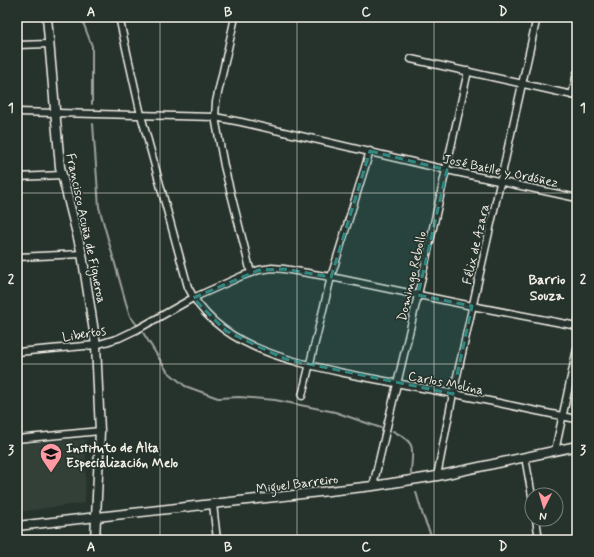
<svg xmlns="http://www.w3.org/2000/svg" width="594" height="557" font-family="Mynerve,sans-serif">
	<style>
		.built { fill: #333f39 }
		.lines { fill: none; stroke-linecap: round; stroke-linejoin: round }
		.stream { stroke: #9fa39b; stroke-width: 2 }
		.minor-casing { stroke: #f4f1e8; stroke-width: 9 }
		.tertiary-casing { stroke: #f4f1e8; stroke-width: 11 }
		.minor { stroke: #26332d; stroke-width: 6 }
		.tertiary { stroke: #26332d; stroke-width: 8 }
		.marked { fill: #318880; fill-opacity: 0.2; stroke: #318880; stroke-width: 3; stroke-dasharray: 8 5; stroke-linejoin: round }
		.grid { fill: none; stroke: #f4f1e8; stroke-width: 1; stroke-opacity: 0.55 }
		.labels { text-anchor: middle; stroke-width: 3.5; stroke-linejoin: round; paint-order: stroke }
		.street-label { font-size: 13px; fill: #f4f1e8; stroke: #26332d }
		.poi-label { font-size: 13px; font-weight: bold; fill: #f4f1e8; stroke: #26332d; text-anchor: start }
		.neighbourhood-label { font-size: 14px; font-weight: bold; fill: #f4f1e8; stroke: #26332d }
		.neatline { fill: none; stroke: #f4f1e8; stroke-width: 1.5 }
		.grid-label { font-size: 13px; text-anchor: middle; font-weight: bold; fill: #f4f1e8 }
	</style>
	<rect width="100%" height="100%" fill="#26332d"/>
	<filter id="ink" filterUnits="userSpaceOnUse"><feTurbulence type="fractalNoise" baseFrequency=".025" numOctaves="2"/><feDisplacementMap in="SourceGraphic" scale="8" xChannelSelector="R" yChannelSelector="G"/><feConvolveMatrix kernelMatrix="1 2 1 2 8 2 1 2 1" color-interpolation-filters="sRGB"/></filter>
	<g filter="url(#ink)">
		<!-- built -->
		<polygon class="built" points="86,439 85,503 17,512 17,444"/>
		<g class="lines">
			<!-- stream -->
			<g class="stream">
				<polyline points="81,17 92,46 92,104"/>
				<polyline points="93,124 99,207 126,303 130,316 137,325"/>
				<polyline points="142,331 167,371 185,386 218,398 239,397 275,400 335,412 381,428"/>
				<path d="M393,431C418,444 412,448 411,473"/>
				<polyline points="416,492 423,516 433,540"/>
			</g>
			<!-- minor casing -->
			<g class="minor-casing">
				<g id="minor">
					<path d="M119,17L141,115L188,287C217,348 294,362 353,375C385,381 417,387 449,393C492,401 534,411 577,419"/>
					<polyline points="235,17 216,102 215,117 224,166 251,273"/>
					<polyline points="17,45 49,44"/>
					<polyline points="411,59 577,96"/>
					<polyline points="572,95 577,73"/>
					<polyline points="17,112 215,117 241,122 447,170 577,198"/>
					<polyline points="17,177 62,175"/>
					<polyline points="17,257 82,254"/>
					<polyline points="17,352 96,345 119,338 138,329 193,298 242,276 259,270 272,268 284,269 331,277 472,306 577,326"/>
					<polyline points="302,396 331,277 370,151"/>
					<polyline points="17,439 100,431"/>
					<polyline points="555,451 577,349"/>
					<polyline points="525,457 532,496"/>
					<polyline points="437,476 453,394 537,17"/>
					<polyline points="373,486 418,295 468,71"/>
					<polyline points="213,504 217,540"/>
					<polyline points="536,519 539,540"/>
				</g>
			</g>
			<!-- tertiary casing -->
			<g class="tertiary-casing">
				<g id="tertiary">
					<polyline points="47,17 60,167 82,254 96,345 100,431 95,540"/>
					<polyline points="17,526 373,486 437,476 577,446"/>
				</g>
			</g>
			<!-- minor -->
			<use href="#minor" class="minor"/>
			<!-- tertiary -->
			<use href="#tertiary" class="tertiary"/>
		</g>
	</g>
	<!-- marked area -->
	<path class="marked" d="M370,151L447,170L418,295L472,306L453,394L285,359L226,331L193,298L259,270L284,269L331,277Z"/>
	<!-- grid -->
	<path class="grid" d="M160,17V540M297,17V540M434,17V540M17,193H577M17,364H577"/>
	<!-- icons -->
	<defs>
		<g id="university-pin" transform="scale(1.15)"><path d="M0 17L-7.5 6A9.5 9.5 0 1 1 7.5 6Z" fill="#ff9aa2" stroke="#26332d"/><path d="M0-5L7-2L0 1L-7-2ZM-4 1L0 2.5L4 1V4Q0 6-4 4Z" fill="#111"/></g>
	</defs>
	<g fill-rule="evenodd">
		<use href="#university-pin" x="51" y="454"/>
	</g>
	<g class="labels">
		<!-- street labels -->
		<g class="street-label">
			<text transform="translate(501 170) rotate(12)" y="5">José Batlle y Ordóñez</text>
			<text transform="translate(87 228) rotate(78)" y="5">Francisco Acuña de Figueroa</text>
			<text transform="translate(475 244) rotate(-77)" y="5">Félix de Azara</text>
			<text transform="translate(411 276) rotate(-77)" y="5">Domingo Rebollo</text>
			<text transform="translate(84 333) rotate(-9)" y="5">Libertos</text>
			<text transform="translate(446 382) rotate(11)" y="5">Carlos Molina</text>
			<text transform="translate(297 483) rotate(-7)" y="5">Miguel Barreiro</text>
		</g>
		<!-- poi labels -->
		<g class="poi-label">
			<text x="66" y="452">Instituto de Alta<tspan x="66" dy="15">Especialización Melo</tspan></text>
		</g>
		<!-- neighbourhood labels -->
		<g class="neighbourhood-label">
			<text x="547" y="284">Barrio<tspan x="547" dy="16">Souza</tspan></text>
		</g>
	</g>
	<!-- margin -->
	<rect width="594" height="557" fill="none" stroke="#26332d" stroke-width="44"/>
	<!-- north arrow -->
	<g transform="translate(544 507) rotate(185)"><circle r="19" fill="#26332d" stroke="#787f78"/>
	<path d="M0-3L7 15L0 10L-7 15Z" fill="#ff9aa2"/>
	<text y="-6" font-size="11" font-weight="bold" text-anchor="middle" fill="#f4f1e8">N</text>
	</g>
	<rect x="22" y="22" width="550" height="513" class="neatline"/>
	<g class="grid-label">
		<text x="91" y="16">A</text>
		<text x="228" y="16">B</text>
		<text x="366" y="16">C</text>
		<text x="503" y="16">D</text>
		<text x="11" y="112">1</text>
		<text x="583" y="112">1</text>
		<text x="11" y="283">2</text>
		<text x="583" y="283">2</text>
		<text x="11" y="454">3</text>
		<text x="583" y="454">3</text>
		<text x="91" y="551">A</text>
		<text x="228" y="551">B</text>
		<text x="366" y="551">C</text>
		<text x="503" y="551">D</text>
	</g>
</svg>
